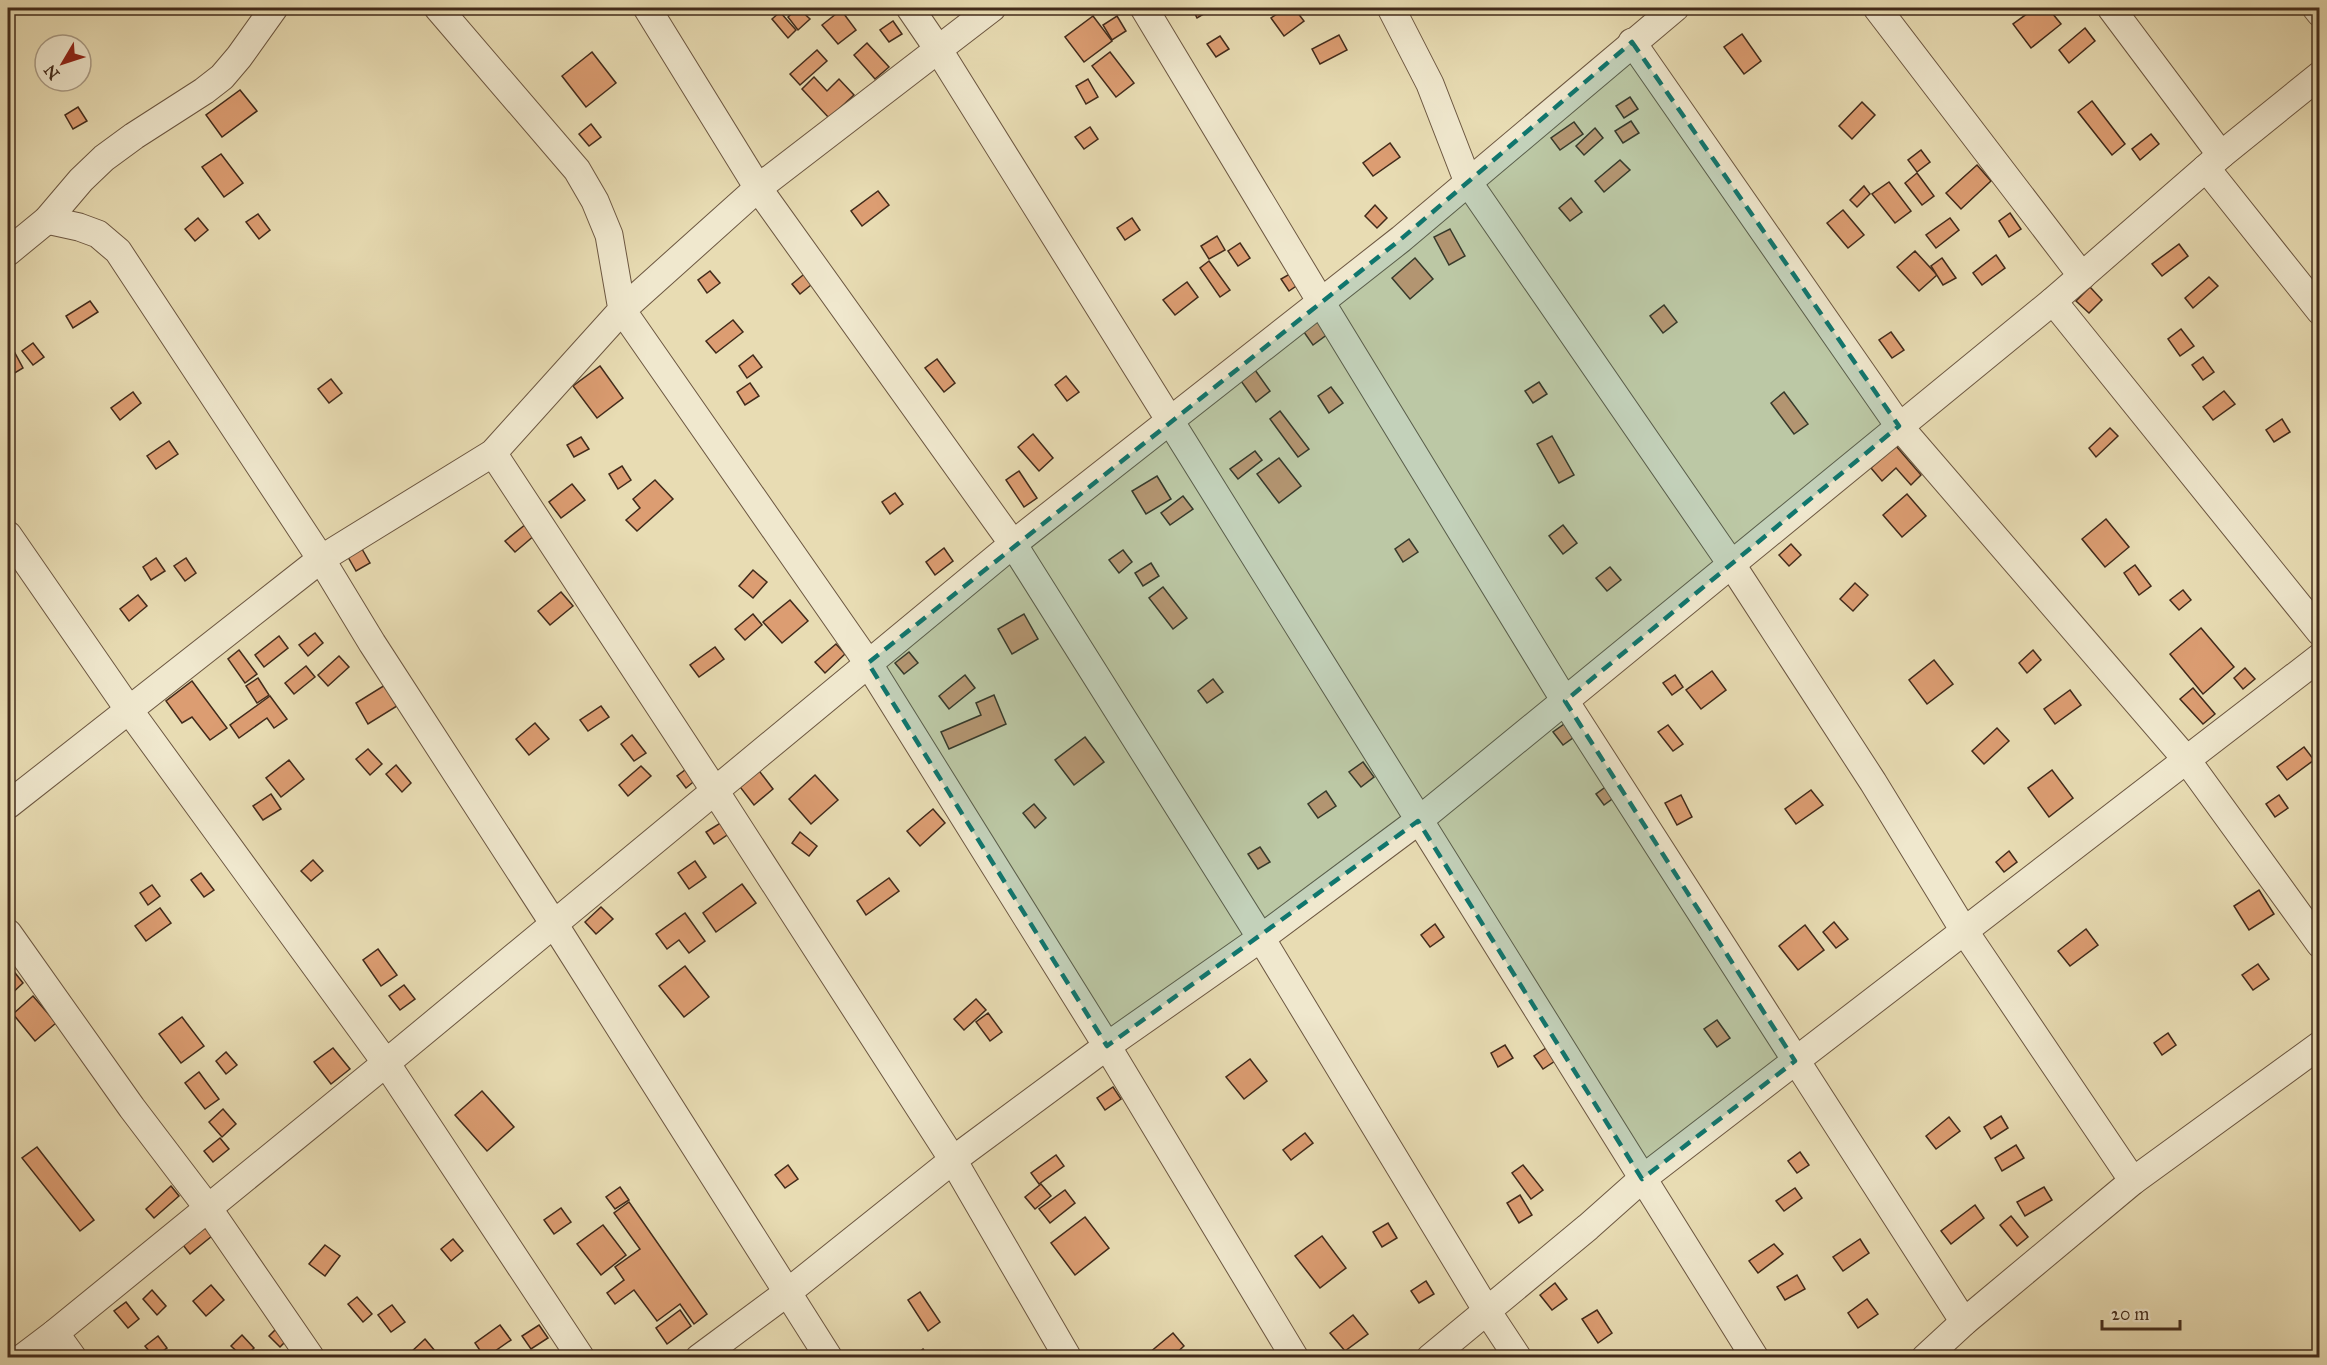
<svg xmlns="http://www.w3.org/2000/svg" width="2327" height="1365" font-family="'IM FELL Great Primer',serif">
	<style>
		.building { fill: #dc9d72; stroke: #422b1b; stroke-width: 1.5 }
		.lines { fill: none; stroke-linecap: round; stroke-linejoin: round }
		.minor-casing { stroke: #6c5741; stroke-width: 29 }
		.minor { stroke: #f0e8ce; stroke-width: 27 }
		.marked { fill: #0f766e; fill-opacity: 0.2; stroke: #0f766e; stroke-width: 4.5; stroke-dasharray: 12 8; stroke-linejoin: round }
	</style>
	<rect width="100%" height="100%" fill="#e8dcb3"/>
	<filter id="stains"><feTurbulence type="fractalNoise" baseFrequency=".00333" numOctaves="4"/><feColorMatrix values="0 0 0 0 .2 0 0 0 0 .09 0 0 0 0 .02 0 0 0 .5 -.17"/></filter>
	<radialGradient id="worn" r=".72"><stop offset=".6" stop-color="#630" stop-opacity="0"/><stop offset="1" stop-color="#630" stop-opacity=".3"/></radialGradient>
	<!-- building -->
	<g class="building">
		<polygon points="798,8 810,19 798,30 788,17"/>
		<polygon points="1192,8 1211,8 1212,9 1197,18"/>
		<polygon points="1286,8 1294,8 1304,21 1284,36 1271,18"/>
		<polygon points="2035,8 2048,8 2061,24 2031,48 2013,24"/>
		<polygon points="841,10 856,30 838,44 822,25"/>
		<polygon points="780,12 796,30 788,38 772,19"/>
		<polygon points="1093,16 1112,41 1084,62 1065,37"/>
		<polygon points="1117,16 1126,31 1112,40 1103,25"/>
		<polygon points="893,21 902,34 889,42 880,30"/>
		<polygon points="2085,28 2095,41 2069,63 2059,50"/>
		<polygon points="1742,34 1761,61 1744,74 1724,47"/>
		<polygon points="1339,35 1347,50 1320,64 1312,49"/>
		<polygon points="1220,36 1229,49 1216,57 1207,44"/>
		<polygon points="867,43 889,67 875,79 854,55"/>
		<polygon points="817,50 827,61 800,85 790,74"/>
		<polygon points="592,52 616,83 586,107 562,76"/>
		<polygon points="1110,52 1134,83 1116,97 1092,66"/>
		<polygon points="81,54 89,64 81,70"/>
		<polygon points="814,77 827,91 839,79 854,95 829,118 802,89"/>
		<polygon points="1088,79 1098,97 1086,104 1076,86"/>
		<polygon points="240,90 257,111 222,137 206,115"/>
		<polygon points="1630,97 1638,109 1624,118 1616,106"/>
		<polygon points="2092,101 2125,144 2112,155 2078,112"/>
		<polygon points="1862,102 1875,115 1852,139 1839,126"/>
		<polygon points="78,107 87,121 73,129 65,115"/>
		<polygon points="1631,121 1639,133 1623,143 1615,131"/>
		<polygon points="1574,122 1583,134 1560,150 1551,138"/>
		<polygon points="591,124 601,137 589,146 579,134"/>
		<polygon points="1090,127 1098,139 1084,149 1075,137"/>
		<polygon points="1595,128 1603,138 1584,155 1576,146"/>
		<polygon points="2151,134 2159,144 2140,160 2132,149"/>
		<polygon points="1390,143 1400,157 1373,176 1363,163"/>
		<polygon points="1921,150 1930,162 1917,172 1908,160"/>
		<polygon points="221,154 243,183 224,197 202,167"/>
		<polygon points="1620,160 1630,170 1604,192 1595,181"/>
		<polygon points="1977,165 1991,181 1961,209 1946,193"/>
		<polygon points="1917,173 1934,196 1922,205 1905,183"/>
		<polygon points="1889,182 1911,211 1895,223 1872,194"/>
		<polygon points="1864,186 1870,194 1857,207 1850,200"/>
		<polygon points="878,191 889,205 862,226 851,211"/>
		<polygon points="1571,198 1582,212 1570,221 1559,208"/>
		<polygon points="1375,205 1387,218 1377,228 1365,216"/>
		<polygon points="1843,210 1864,235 1848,248 1827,223"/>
		<polygon points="2010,213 2021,229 2009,237 1999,221"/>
		<polygon points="258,214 270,230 259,239 246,222"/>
		<polygon points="198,218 208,230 195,241 185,229"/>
		<polygon points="1132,218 1140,230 1125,240 1117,228"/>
		<polygon points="1950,218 1959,230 1936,248 1926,235"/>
		<polygon points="1450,229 1465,256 1449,265 1434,237"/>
		<polygon points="1217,236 1225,250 1209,259 1201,246"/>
		<polygon points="1240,243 1250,258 1238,266 1228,251"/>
		<polygon points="2179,244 2188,256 2162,276 2152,264"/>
		<polygon points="1915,251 1937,275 1919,291 1897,267"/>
		<polygon points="1996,255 2005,268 1982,285 1973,273"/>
		<polygon points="1415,258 1433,279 1410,299 1392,278"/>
		<polygon points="1942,258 1956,278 1943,285 1931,266"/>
		<polygon points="1209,261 1230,290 1220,297 1200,268"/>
		<polygon points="710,271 720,283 707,293 698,280"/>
		<polygon points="808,271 816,281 800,294 792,284"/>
		<polygon points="1295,271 1302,282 1289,291 1281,279"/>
		<polygon points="2209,277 2218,286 2193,308 2185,298"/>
		<polygon points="1187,282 1198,297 1175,315 1163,300"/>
		<polygon points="2090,287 2102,300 2089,313 2076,301"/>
		<polygon points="90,301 98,312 73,328 66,316"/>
		<polygon points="1664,305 1677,322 1663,333 1650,316"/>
		<polygon points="1318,311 1332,331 1313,345 1299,325"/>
		<polygon points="733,320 743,332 716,353 706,341"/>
		<polygon points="2181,329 2194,346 2180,356 2168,339"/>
		<polygon points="1891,332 1904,350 1892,358 1879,340"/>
		<polygon points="8,340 23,368 8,377"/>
		<polygon points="33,343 44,357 33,365 22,351"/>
		<polygon points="753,355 762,367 747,378 739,366"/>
		<polygon points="2203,357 2214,372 2203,380 2192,365"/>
		<polygon points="937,359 955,383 944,392 925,368"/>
		<polygon points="600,366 623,398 597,418 573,386"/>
		<polygon points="1255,370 1270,391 1256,402 1241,381"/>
		<polygon points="1066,376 1079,392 1067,401 1055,385"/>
		<polygon points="331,379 342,393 329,403 318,389"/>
		<polygon points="1539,382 1547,394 1533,403 1525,391"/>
		<polygon points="750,383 759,396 745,405 737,392"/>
		<polygon points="1331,387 1343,403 1329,413 1318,396"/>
		<polygon points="2224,391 2235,404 2213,420 2203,407"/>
		<polygon points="133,392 141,403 120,420 111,408"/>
		<polygon points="1784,392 1808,424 1794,434 1771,403"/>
		<polygon points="1280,411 1309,449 1298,457 1270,419"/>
		<polygon points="2282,419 2290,432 2274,442 2266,430"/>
		<polygon points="2110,428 2118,436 2096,457 2089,448"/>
		<polygon points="1033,434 1053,458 1039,471 1018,447"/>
		<polygon points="1552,436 1574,475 1559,483 1537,444"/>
		<polygon points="581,437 589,449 574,457 567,445"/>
		<polygon points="169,441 178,454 156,469 147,456"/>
		<polygon points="1896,446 1921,475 1911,485 1896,468 1882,481 1871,468"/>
		<polygon points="1255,451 1262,460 1238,479 1230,469"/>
		<polygon points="1279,458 1301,486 1279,503 1257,474"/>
		<polygon points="622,466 631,480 618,489 609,474"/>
		<polygon points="1019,471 1037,498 1024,507 1006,480"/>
		<polygon points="1157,476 1171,499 1146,514 1132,491"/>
		<polygon points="655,480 673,499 637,531 626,520 640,508 633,499"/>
		<polygon points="572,484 585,500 561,518 549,502"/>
		<polygon points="895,493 903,504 890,514 882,502"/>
		<polygon points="1907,494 1926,516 1902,537 1883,515"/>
		<polygon points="1183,496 1193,509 1170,525 1161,513"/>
		<polygon points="2106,519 2129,547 2105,567 2082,539"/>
		<polygon points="526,524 535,535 515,552 505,541"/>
		<polygon points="1563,525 1577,543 1563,554 1549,536"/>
		<polygon points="1409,539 1418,552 1403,562 1395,549"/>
		<polygon points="1791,544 1801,555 1789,566 1779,555"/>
		<polygon points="944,548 953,561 935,575 926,562"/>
		<polygon points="362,549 370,563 356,571 348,557"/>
		<polygon points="1123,550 1132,562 1119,573 1109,560"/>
		<polygon points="156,558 165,571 151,580 143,567"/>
		<polygon points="186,558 196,573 185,581 174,566"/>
		<polygon points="1151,563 1159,576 1143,586 1135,573"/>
		<polygon points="2135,565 2151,586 2139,595 2124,573"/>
		<polygon points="1610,567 1621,580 1607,591 1596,578"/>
		<polygon points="753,570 767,582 753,598 739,586"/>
		<polygon points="1855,583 1868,595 1853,611 1840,599"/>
		<polygon points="1163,587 1187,618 1173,629 1149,598"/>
		<polygon points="2183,590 2191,600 2179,610 2170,600"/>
		<polygon points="561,592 573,606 550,625 538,611"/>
		<polygon points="138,595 147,606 129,621 120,609"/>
		<polygon points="790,600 808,621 782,643 763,622"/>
		<polygon points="753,614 762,625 745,640 735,629"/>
		<polygon points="1024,614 1038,639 1012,654 998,629"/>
		<polygon points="2201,628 2234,667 2203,694 2170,654"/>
		<polygon points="315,633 323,643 308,656 299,645"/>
		<polygon points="279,636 288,648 264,667 255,655"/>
		<polygon points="836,644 845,654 825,673 815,662"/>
		<polygon points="715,647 724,659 699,677 690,665"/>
		<polygon points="239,650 257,674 245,683 228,659"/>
		<polygon points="2033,650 2041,660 2027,673 2019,663"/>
		<polygon points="909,652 918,663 904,674 895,663"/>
		<polygon points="339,656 349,667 328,686 318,675"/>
		<polygon points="1934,660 1953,684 1927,704 1909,680"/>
		<polygon points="306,666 315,677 294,694 285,683"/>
		<polygon points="2245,668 2255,679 2243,689 2234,678"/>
		<polygon points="1712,671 1726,690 1701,709 1686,690"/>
		<polygon points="965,675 975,688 949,709 939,696"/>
		<polygon points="1675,675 1683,687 1672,695 1663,683"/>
		<polygon points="258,678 269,695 257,703 246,686"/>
		<polygon points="1213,679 1223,692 1207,703 1198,691"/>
		<polygon points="192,681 227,728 210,740 192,717 182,723 166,701"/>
		<polygon points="385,685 397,706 368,724 356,703"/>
		<polygon points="2193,688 2215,714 2203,724 2180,699"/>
		<polygon points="2070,690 2081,705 2055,724 2044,709"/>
		<polygon points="994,695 1006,724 949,749 941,732 981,715 976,703"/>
		<polygon points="270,696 287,719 274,728 267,718 239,738 230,725"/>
		<polygon points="601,706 609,717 588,731 580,720"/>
		<polygon points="1567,722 1577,735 1563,745 1553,732"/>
		<polygon points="535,723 549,739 529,755 516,739"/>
		<polygon points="1668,725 1683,744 1673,751 1658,732"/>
		<polygon points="1997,728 2009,741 1984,764 1972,751"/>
		<polygon points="632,735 646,753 634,761 621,744"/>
		<polygon points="1085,737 1104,762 1074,785 1055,760"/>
		<polygon points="2304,747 2314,760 2287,780 2277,767"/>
		<polygon points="368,749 382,764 370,775 356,759"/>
		<polygon points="289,760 304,779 281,797 266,778"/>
		<polygon points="1363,762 1374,777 1361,787 1349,772"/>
		<polygon points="396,765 411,783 402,792 386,774"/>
		<polygon points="641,766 651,776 628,796 619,785"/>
		<polygon points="689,767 698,778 686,788 677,776"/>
		<polygon points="757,768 773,789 754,805 737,783"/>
		<polygon points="2052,770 2073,798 2049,817 2028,788"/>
		<polygon points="815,775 838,800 811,824 789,799"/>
		<polygon points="1611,783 1619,794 1604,805 1596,794"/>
		<polygon points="1811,790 1823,805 1796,824 1785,809"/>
		<polygon points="1326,791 1336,806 1318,818 1308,804"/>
		<polygon points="271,794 281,809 263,820 253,806"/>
		<polygon points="1681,795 1692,817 1677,825 1665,803"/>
		<polygon points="2279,795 2288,808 2275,817 2266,804"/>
		<polygon points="1034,804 1046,818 1035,828 1023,813"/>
		<polygon points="933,809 945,823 920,846 907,831"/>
		<polygon points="722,822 730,833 714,844 706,832"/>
		<polygon points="800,832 817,846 809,856 792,843"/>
		<polygon points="1260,847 1270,862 1258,869 1248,854"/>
		<polygon points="2009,851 2017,862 2004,872 1996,862"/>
		<polygon points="313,860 323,871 311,881 301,871"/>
		<polygon points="695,861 706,877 689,889 678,873"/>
		<polygon points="201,873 214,890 204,897 191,880"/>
		<polygon points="889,878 899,891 866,915 857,901"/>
		<polygon points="742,884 756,903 716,932 703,913"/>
		<polygon points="152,885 160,896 148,905 140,893"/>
		<polygon points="2259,890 2274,914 2249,930 2234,906"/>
		<polygon points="601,907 613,919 596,934 585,922"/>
		<polygon points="160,908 171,923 146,941 135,926"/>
		<polygon points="685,913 705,941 689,953 679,940 667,949 656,934"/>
		<polygon points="1834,922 1848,939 1836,948 1823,932"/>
		<polygon points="1435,924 1444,937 1430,947 1421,935"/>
		<polygon points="1805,925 1824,950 1798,970 1779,946"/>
		<polygon points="2086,929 2098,945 2070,966 2058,951"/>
		<polygon points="378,949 397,975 381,986 363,960"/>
		<polygon points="8,964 23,983 8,997"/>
		<polygon points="2258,964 2269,979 2253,990 2242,975"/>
		<polygon points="685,966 709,997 684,1017 659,986"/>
		<polygon points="404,985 415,999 400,1010 389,996"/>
		<polygon points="33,996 56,1023 35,1041 13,1014"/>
		<polygon points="976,999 986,1010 964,1030 954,1019"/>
		<polygon points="988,1013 1002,1032 990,1041 976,1022"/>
		<polygon points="182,1017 204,1046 181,1063 159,1034"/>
		<polygon points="1717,1020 1730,1038 1717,1047 1704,1029"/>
		<polygon points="2168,1033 2176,1045 2162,1055 2154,1043"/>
		<polygon points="1505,1045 1513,1058 1498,1067 1491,1053"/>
		<polygon points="333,1048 350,1069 331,1084 314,1062"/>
		<polygon points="1546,1048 1555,1061 1543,1069 1534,1056"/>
		<polygon points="226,1052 237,1065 226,1074 216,1061"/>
		<polygon points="1250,1059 1267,1081 1244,1099 1226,1077"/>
		<polygon points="199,1072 219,1099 205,1109 185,1083"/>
		<polygon points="1113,1087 1121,1099 1105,1110 1097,1098"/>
		<polygon points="482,1091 514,1127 487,1151 455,1115"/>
		<polygon points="223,1109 236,1124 222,1137 209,1122"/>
		<polygon points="2001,1116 2008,1128 1991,1139 1984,1127"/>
		<polygon points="1949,1117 1960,1131 1936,1149 1926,1136"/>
		<polygon points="1305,1133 1313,1143 1291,1160 1283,1150"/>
		<polygon points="220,1138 229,1149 213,1162 204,1151"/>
		<polygon points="2016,1145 2024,1158 2002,1171 1995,1158"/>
		<polygon points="37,1147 94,1220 80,1231 22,1158"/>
		<polygon points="1800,1152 1809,1165 1797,1173 1788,1161"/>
		<polygon points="1056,1155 1064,1166 1039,1184 1031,1173"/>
		<polygon points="788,1165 798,1179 785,1188 775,1175"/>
		<polygon points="1523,1165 1543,1190 1531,1199 1512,1173"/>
		<polygon points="1041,1184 1051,1196 1035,1209 1025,1197"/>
		<polygon points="171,1186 179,1196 154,1218 146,1209"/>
		<polygon points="620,1187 629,1200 615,1209 606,1197"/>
		<polygon points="2044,1187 2052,1200 2025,1216 2017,1202"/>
		<polygon points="1795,1188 1802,1198 1784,1211 1776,1201"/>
		<polygon points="1065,1190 1075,1203 1050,1223 1039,1209"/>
		<polygon points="1520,1195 1532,1215 1519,1223 1507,1203"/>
		<polygon points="629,1202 707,1314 694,1324 680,1304 657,1321 634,1290 615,1304 607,1293 624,1280 615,1267 640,1249 614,1213"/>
		<polygon points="1975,1205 1984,1218 1951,1244 1941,1231"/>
		<polygon points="561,1208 571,1222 554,1234 544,1220"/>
		<polygon points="2011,1216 2028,1237 2017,1246 2000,1225"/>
		<polygon points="1085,1217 1109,1248 1075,1275 1051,1243"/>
		<polygon points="1388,1223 1397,1238 1382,1247 1373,1232"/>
		<polygon points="603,1225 626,1255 601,1275 577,1244"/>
		<polygon points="205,1228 212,1236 190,1254 183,1245"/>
		<polygon points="1322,1236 1346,1268 1320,1288 1295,1256"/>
		<polygon points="453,1239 463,1251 451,1261 441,1249"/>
		<polygon points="1860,1239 1869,1253 1843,1271 1833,1257"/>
		<polygon points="1774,1244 1783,1254 1758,1273 1749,1261"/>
		<polygon points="325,1245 340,1256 325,1276 309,1264"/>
		<polygon points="1797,1275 1805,1289 1785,1300 1777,1287"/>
		<polygon points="1426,1281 1434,1294 1419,1303 1411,1291"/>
		<polygon points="1555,1283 1567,1299 1552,1310 1540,1295"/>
		<polygon points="211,1285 224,1300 206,1316 193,1301"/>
		<polygon points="152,1290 166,1306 157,1315 143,1299"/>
		<polygon points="920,1292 940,1322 928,1331 908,1300"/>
		<polygon points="357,1297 372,1314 363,1322 348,1304"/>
		<polygon points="1867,1299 1878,1314 1858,1328 1848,1313"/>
		<polygon points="126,1302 139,1319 128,1328 114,1311"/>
		<polygon points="392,1305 405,1322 391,1332 378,1315"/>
		<polygon points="680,1310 691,1326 667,1344 656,1328"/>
		<polygon points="1597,1310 1612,1333 1598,1343 1582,1319"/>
		<polygon points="1353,1315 1368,1334 1345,1351 1330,1333"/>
		<polygon points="280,1325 291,1336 280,1347 269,1336"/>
		<polygon points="500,1325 511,1340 485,1358 475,1343"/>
		<polygon points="539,1325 548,1338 531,1349 522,1336"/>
		<polygon points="1173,1333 1184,1346 1171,1358 1143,1358"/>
		<polygon points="242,1335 254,1348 244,1358 231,1346"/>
		<polygon points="158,1336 167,1348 154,1357 145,1346"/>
		<polygon points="425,1339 441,1358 415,1358 410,1353"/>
		<polygon points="923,1349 930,1358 912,1358"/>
	</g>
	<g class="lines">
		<!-- minor casing -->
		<g class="minor-casing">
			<g id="minor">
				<polyline points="438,8 577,170 595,201 609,235 622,310 493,453 321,559 372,643 554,924 829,1358"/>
				<polyline points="647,8 758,188 1013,544 1261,938 1487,1311 1518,1358"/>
				<polyline points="910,8 938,49 1755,1358"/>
				<polyline points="992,8 758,188 622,310 868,663 1107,1046 1295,1358"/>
				<polyline points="1144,8 1321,302 1565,701 1964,1322"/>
				<polyline points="1391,8 1430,84 1468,182 1732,565 1873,782 1963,929 2133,1181"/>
				<polyline points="1877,8 2082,276"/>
				<polyline points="2111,8 2221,155"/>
				<polyline points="2316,8 2320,13"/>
				<polyline points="1632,42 1899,426 2186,759 2320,944"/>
				<polyline points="2206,168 2320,311"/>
				<polyline points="8,252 47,220 81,180 104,158 134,136 204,91 222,77 239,57 274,8"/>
				<polyline points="2053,301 2320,632"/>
				<polyline points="493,453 715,791 953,1160 1068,1358"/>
				<polyline points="8,535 129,710 386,1063 581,1358"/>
				<polyline points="8,805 321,559 118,251 98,234 79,227 47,220"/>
				<polyline points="8,933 132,1108 208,1208 311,1358"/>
				<polyline points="55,1333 73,1358"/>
				<polyline points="22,1358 55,1333 386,1063 1013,544 1401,239 1675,8"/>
				<polyline points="699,1358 788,1292 953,1160 1107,1046 1261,938 1418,821 2053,301 2221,155 2320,75"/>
				<polyline points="1430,1358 1588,1227 1642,1179 2320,657"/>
				<polyline points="1925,1358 1964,1322 2133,1181 2320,1045"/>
			</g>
		</g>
		<!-- minor -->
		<use href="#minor" class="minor"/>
	</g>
	<!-- marked area -->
	<path class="marked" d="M1632,42L1899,426L1565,701L1795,1061L1642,1179L1418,821L1107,1046L868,663L1401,239Z"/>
	<!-- margin -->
	<rect width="2327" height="1365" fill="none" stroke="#e8dcb3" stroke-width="30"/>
	<rect x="9" y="9" width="2309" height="1347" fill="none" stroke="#422b1b" stroke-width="3"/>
	<rect x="15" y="15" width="2297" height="1335" fill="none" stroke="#422b1b" stroke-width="1.5"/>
	<!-- north arrow -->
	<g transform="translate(63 63) rotate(231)"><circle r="28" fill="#f0e8ce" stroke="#aa9c86" stroke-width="1.5"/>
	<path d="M0-4.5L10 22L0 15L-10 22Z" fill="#8f2418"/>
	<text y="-9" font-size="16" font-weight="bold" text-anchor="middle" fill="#422b1b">N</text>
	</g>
	<!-- scale -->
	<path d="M2102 1320v9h78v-9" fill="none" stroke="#422b1b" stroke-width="3"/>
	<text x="2111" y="1320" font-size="18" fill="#422b1b" stroke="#f0e8ce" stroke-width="4.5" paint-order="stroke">20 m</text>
	<rect width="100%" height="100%" filter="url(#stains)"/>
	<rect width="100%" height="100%" fill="url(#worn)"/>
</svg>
